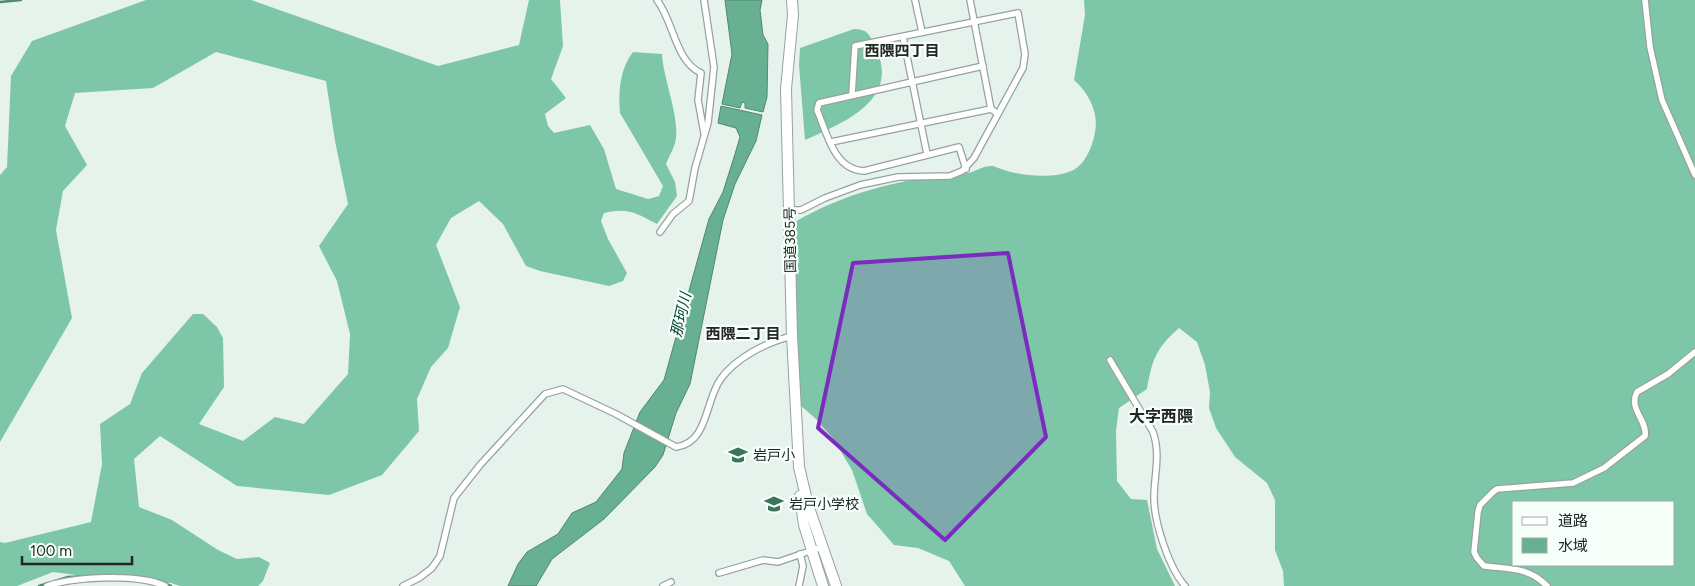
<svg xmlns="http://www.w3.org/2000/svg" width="1695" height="586" font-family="Figtree,'Noto Sans JP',sans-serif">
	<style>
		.forest { fill: #7dc7a8; fill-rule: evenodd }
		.water { fill: #67b092; stroke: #528771 }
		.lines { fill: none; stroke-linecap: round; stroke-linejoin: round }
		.stream { stroke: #528771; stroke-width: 2.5 }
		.minor-casing { stroke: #97a29d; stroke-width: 8 }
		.trunk-casing { stroke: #97a29d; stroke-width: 12 }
		.minor { stroke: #fff; stroke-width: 5.5 }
		.trunk { stroke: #fff; stroke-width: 10 }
		.marked { fill: #7b2cbf; fill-opacity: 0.2; stroke: #7b2cbf; stroke-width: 4; stroke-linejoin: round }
		.labels { text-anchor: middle; stroke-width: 4.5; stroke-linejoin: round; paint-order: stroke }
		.street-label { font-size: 14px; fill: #222725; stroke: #f7fffb }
		.poi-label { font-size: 14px; fill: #222725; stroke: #f7fffb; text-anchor: start }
		.neighbourhood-label { font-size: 15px; font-weight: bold; fill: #222725; stroke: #f7fffb }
		.water-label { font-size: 15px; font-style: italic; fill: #024430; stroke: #f7fffb }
		.quarter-label { font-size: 16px; font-weight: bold; fill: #222725; stroke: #f7fffb }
	</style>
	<rect width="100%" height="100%" fill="#e6f3ed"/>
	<!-- forest -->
	<g class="forest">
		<path d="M146,0H251L438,66L519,45L529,0H560L563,46L551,79L566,98L545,114L548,126L554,133L590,125L604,149L616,189L648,199L659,196L663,186L620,113C618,93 620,68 633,52L662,54C663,80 683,124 674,146C672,152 668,158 666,164L675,182L677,196L657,224C636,213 628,207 604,213L601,221L608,239L627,273L623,281L609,286L540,271L526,266L503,224L479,201L451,218L436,245L460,307L448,348L431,367L417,399L419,431L382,475L329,495L237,486L160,436L134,459L139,507L172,520L218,550L237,559L259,557L270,563L263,581L258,586H180L171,583L123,581L53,572L17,586H0V542L5,543L91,522L102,464L100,424L130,404L142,373L193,314H203L217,327L223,338L224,387L199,424L243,441L275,417L304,424L348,374L350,334L337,281L319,246L348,204L335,141L326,81L216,52L153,88L75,93L65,126L87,165L63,191L56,230L72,318L0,442V175L7,167L11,76L32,41Z"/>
		<path d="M1084,0H1695V586H1284L1283,571L1275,550V500L1267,483L1235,457L1216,428L1209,408L1210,392L1205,365L1197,342L1179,328C1156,348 1152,360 1147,389L1119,408L1116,431L1117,481L1131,499L1147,500L1157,549L1175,586H965L949,561L918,548L894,545L867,514L852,470L832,437L816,419L800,405L794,276L795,222C839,196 884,184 934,176C945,174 957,175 968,173C977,171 984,165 993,166C997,167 1000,169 1004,170C1023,176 1052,179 1071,171C1088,165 1099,132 1095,115C1092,101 1085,90 1074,80L1085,15ZM1514,502H1674V565H1514Z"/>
		<path d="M854,29C868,29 870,35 875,47C902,99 844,123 805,140L799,65L800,48Z"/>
	</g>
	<!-- water -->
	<g class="water">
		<polygon points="725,0 762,0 760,10 763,35 768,44 767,97 763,112 745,108 745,103 742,102 740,108 722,104 732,54"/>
		<polygon points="721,106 762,115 756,141 735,184 723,220 690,384 676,413 663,455 655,467 604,519 552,559 536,586 508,586 518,564 527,552 558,534 572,513 596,502 622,469 624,453 640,412 664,380 709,219 723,192 735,154 740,137 736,128 718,123"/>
	</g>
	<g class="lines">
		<!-- stream -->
		<g class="stream">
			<polyline points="0,2 21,0"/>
			<polyline points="157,580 171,586"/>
			<polyline points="55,581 68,577 89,576"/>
			<polyline points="39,586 48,583"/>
		</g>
		<!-- minor casing -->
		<g class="minor-casing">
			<g id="minor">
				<path d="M657,0C674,22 675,61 701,73L698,100L704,133"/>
				<polyline points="915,0 922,32"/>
				<polyline points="970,0 991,109 998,114"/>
				<polyline points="1645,0 1650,47 1662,100 1695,175"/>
				<polyline points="903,37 927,154"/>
				<polyline points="831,142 991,109"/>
				<path d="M966,169L959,147L864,171C834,170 827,133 817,110L819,103L983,66"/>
				<polyline points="789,210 801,210 825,198 860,185 898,177 950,176 962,171 974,158 1023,68 1025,54 1018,13 855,46 852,94"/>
				<polyline points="660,232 673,214 689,201 695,168 708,123 714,67 704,0"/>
				<path d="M1110,360L1153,432C1161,455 1154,475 1154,498C1154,522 1169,568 1185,586"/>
				<polyline points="719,573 763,560 778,562 822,547"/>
				<path d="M47,586C74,577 139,573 165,586"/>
				<path d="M403,586L419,578L432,568L440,556L454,498L480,465L545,394L563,389L616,414L676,447C708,443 705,402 720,380C735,358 767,342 792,336"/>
				<polyline points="663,586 671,582"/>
				<polyline points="799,586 803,566 800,554"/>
				<path d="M1547,586C1529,567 1509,569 1484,566L1477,558L1474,552L1478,512L1480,505L1493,492L1497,489L1573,483L1604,468L1645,436C1648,421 1628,409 1637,392L1668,374L1695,352"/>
			</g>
		</g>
		<!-- trunk casing -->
		<g class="trunk-casing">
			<g id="trunk">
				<polyline points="792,0 793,15 786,89 792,336 799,467 808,505 836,586"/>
				<polyline points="800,496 804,525 823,586"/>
			</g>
		</g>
		<!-- minor -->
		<use href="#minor" class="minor"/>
		<!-- trunk -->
		<use href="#trunk" class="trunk"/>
	</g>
	<!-- marked area -->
	<path class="marked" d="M1008,253L1046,437L945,540L818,428L853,263Z"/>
	<!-- icons -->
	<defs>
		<g id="school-bare" transform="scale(1.5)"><path d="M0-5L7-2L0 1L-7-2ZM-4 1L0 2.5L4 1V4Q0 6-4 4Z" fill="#3a745d" stroke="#f7fffb" stroke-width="2.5" paint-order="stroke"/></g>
	</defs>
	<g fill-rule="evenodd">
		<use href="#school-bare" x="738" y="455"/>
		<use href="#school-bare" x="774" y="504"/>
	</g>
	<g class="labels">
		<!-- street labels -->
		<g class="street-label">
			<text transform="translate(790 240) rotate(-91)" y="5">国道385号</text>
		</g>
		<!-- poi labels -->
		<g class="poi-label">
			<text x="753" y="460">岩戸小</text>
			<text x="789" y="509">岩戸小学校</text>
		</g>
		<!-- neighbourhood labels -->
		<g class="neighbourhood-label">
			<text x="902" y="56">西隈四丁目</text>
			<text x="743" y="339">西隈二丁目</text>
		</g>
		<!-- water labels -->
		<g class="water-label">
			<text transform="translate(681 315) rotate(-77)" y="5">那珂川</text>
		</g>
		<!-- quarter labels -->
		<g class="quarter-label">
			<text x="1161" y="422">大字西隈</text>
		</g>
	</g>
	<!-- legend -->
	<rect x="1512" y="501" width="162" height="65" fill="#f7fffb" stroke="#a2a9a5"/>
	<rect x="1522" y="517" width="25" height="8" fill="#ffffff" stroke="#a2a9a5"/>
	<text x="1558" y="526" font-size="15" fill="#222725">道路</text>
	<rect x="1522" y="538" width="25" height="15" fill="#67b092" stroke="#a2a9a5"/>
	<text x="1558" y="551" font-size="15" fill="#222725">水域</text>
	<!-- scale -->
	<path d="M22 556v8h110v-8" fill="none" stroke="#222725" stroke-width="2.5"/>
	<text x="30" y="556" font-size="15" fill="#222725" stroke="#f7fffb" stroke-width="4" paint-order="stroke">100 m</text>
</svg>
